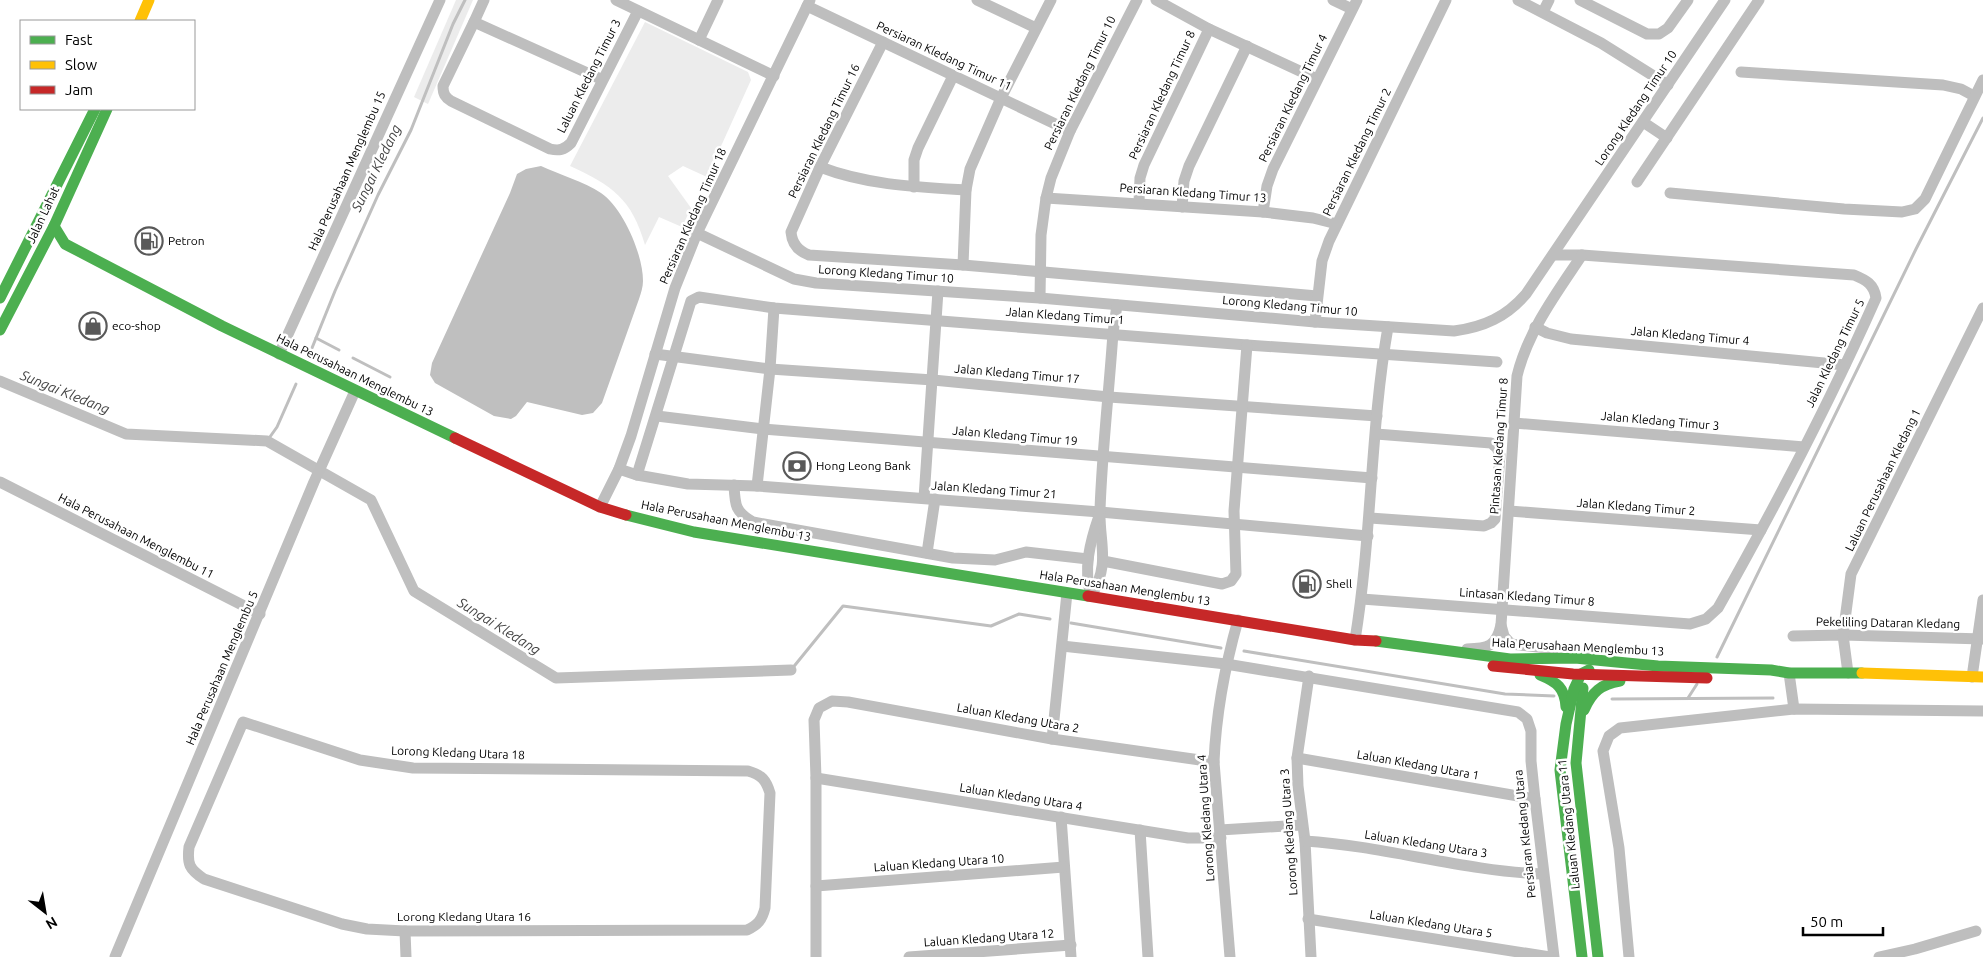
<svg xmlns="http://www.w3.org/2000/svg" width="1983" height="957" font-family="Ubuntu,sans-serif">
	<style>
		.green { fill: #ececec }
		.water { fill: #bfbfbf }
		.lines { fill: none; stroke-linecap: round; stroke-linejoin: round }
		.stream { stroke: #bfbfbf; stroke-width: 3 }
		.canal { stroke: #bfbfbf; stroke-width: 11 }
		.street { stroke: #bebebe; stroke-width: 11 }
		.fast { stroke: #4caf50; stroke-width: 11 }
		.slow { stroke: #ffc107; stroke-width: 11 }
		.jam { stroke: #c62828; stroke-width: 11 }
		.labels { text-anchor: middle; stroke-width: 5; stroke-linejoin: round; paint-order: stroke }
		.street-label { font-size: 12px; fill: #000; stroke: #fff }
		.poi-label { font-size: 12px; fill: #000; stroke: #fff; text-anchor: start }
		.water-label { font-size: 14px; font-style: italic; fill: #444; stroke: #fff }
	</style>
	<rect width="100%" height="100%" fill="#fff"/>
	<!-- green -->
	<g class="green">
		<polygon points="456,0 473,0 428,104 414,97"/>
		<path d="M645,22L748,72L751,80L707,177L683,166L668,176L691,208L682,227L659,217L645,245C632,199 612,185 570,166Z"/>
	</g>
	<!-- water -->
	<path class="water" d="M541,166C558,174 585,182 601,193C623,208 643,254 643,281C643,287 641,293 639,299L602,403L593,413L582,415L527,402L516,416L511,419L494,416L435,383L430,375L432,363L510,193L517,174L526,169Z"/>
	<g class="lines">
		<!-- stream -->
		<g class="stream">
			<polyline points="316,338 339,350"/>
			<polyline points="312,348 335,291 378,195 411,130 453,24 465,0"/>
			<polyline points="353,358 390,377"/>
			<polyline points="267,441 277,427 296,384"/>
			<polyline points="1071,623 1221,648"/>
			<polyline points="1244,651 1505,694 1554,696"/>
			<polyline points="1717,657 1916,249 1983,118"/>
			<polyline points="791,670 843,606 991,626 1019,614 1050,619"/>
			<polyline points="1688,698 1697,684"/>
			<polyline points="1612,699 1773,698"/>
		</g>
		<!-- canal -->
		<polyline class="canal" points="0,381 126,434 267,441 371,500 414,591 556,678 791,670"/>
		<!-- street -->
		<g class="street">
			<polyline points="616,0 774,76"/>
			<polyline points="977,0 1036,28"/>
			<polyline points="1156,0 1209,29 1317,79"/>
			<polyline points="1333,0 1352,9"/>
			<polyline points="1518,0 1601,43 1668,85"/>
			<polyline points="1580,0 1647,34 1659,34 1668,28 1688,0"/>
			<polyline points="807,6 1070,131"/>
			<polyline points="1543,12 1549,0"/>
			<polyline points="474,22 484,0"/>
			<polyline points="699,40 718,0"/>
			<path d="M883,42L820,167L791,232C792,244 798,251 809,255L963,265L1317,296"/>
			<polyline points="1741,72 1943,85 1961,89 1974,96"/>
			<path d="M603,80L474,22L443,86C443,94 445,97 451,101L550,149C559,151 564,150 571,143L638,11"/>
			<polyline points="1643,122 1667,138"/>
			<path d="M820,167C867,185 916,187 966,190"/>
			<polyline points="1637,182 1759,0"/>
			<polyline points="914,187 914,160 918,148 953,76"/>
			<polyline points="1670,193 1844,209 1902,212 1915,209 1925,199 1983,80"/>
			<polyline points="1046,198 1263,212 1313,218 1337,224"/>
			<polyline points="1139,203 1140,178 1144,165 1209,29"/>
			<polyline points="1182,207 1184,181 1189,166 1247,46"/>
			<polyline points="1263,212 1267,186 1273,169 1357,0"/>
			<path d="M697,233L794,279L816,283L1040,298L1315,322L1454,331C1484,327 1506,317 1526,294L1725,0"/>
			<polyline points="963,265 966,190 970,169 1001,98 1051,0"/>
			<polyline points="1040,298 1041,235 1046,198 1051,178 1070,131 1137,0"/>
			<polyline points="1315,322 1322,261 1329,241 1446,0"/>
			<polyline points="1535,327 1547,333 1571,339 1845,365"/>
			<polyline points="279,354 440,0"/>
			<polyline points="655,354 770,369 933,380 1109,397 1377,416"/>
			<polyline points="657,416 763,429 1372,478"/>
			<polyline points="1514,423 1804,447"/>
			<polyline points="619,469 637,475 688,484 757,486 1100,512 1368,536"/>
			<polyline points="637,475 691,301 699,297 774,308 1247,345 1497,362"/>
			<polyline points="0,482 260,614"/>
			<path d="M734,485C735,505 735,512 753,522L953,558L995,560L1026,552L1088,559"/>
			<polyline points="757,486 770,369 774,308"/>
			<polyline points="924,498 938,291"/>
			<polyline points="600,507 619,469 631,436 675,288 697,233 810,0"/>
			<polyline points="1509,511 1761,530"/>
			<polyline points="1370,518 1484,526 1491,523 1495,519 1500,455 1497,448 1491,443 1376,434"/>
			<polyline points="927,553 935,499"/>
			<polyline points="1103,561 1222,584 1231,581 1236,574 1234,511 1247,345"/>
			<path d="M1091,596C1111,564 1099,543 1100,510C1102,452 1109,392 1113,333L1117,305"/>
			<path d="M1091,596C1083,569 1090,542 1099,516"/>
			<path d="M1362,599L1690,624L1706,619L1718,608C1775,507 1829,404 1876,298C1874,284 1866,280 1854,275L1582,255H1553"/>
			<polyline points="1501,625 1504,636 1511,644 1589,653"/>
			<polyline points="1793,636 1843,635 1983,639"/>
			<path d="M1355,640C1372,536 1370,430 1388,327"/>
			<polyline points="1062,646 1226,664 1518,712 1527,719 1531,731 1531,761 1535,799 1554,957"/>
			<path d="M1467,649C1488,648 1496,647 1501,625L1517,376C1528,331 1556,294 1582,255"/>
			<polyline points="1789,673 1794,709"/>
			<polyline points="1848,673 1843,635 1851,574 1983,308"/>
			<polyline points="1309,676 1297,758 1298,786 1305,841 1311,957"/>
			<polyline points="1972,677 1983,600"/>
			<path d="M243,722L360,760L413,768L748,771C762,775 766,780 770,793L765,908C762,920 758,925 747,930L405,931L367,929L342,924L204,879C189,869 187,864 189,847Z"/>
			<polyline points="1052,739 1067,593"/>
			<polyline points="1297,758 1535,799"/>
			<polyline points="816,778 1188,838 1221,838"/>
			<polyline points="1061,817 1071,957"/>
			<polyline points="1140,830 1148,957"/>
			<polyline points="1220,830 1302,825"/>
			<path d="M1305,841C1385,846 1463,871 1543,874"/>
			<polyline points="816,886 1064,867"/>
			<polyline points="1308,919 1550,957"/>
			<polyline points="405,931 406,957"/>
			<polyline points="115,957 314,482 355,391"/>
			<polyline points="816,957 816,778 814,720 819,708 832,701 848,702 1052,739 1214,762"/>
			<polyline points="909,957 1071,945"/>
			<path d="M1230,957L1214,762C1216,714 1225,666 1238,620"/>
			<polyline points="1629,957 1619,848 1603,751 1609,736 1620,728 1794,709 1983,711"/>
			<polyline points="1879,957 1915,949 1976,931"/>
		</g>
		<!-- fast -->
		<g class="fast">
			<polyline points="54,226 65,244 222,326 455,438"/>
			<polyline points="0,298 95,109"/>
			<polyline points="0,330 54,226 107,109"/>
			<polyline points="626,515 694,532 1088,596"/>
			<polyline points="1376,641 1510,659 1575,658 1658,666 1771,670 1789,673 1862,673"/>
			<path d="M1540,675C1557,682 1565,688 1566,707"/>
			<polyline points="1583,688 1576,763 1598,957"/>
			<path d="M1584,710C1592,692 1601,684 1620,681"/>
			<polyline points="1582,957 1560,770 1566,724 1574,689 1581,674 1589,670"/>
		</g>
		<!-- slow -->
		<g class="slow">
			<polyline points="140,21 149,0"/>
			<polyline points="1862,673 1983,677"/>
		</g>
		<!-- jam -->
		<g class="jam">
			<polyline points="455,438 600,507 626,515"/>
			<polyline points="1088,596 1355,640 1376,641"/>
			<polyline points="1493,666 1573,674 1707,678"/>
		</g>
	</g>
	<!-- icons -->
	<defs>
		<g id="fuel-ring" transform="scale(1.4375)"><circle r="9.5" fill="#fff" stroke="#595959" stroke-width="1.5"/><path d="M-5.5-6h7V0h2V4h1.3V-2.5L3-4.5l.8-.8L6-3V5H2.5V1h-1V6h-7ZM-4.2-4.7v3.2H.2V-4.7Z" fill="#595959"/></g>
		<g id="shop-ring" transform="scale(1.4375)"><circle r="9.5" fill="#fff" stroke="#595959" stroke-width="1.5"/><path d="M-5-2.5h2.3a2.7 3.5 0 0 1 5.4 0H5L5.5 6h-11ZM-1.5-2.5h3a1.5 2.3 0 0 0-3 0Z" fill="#595959"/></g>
		<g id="bank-ring" transform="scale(1.4375)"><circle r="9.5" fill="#fff" stroke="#595959" stroke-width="1.5"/><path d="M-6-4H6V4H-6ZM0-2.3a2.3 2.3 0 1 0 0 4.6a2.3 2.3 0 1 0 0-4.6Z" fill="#595959"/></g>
	</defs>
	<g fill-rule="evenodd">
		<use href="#fuel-ring" x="149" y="241"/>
		<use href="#shop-ring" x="93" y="326"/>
		<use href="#bank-ring" x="797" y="466"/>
		<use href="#fuel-ring" x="1307" y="584"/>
	</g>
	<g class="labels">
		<!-- street labels -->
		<g class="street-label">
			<text transform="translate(944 56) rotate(25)" y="4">Persiaran Kledang Timur 11</text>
			<text transform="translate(589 76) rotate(-63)" y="4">Laluan Kledang Timur 3</text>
			<text transform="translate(1080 83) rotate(-64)" y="4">Persiaran Kledang Timur 10</text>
			<text transform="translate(1162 95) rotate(-65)" y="4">Persiaran Kledang Timur 8</text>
			<text transform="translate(1293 98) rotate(-64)" y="4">Persiaran Kledang Timur 4</text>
			<text transform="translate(1636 108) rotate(-56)" y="4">Lorong Kledang Timur 10</text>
			<text transform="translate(824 131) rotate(-64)" y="4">Persiaran Kledang Timur 16</text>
			<text transform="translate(1357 152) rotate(-64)" y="4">Persiaran Kledang Timur 2</text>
			<text transform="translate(347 171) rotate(-66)" y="4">Hala Perusahaan Menglembu 15</text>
			<text transform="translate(1193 193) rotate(4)" y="4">Persiaran Kledang Timur 13</text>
			<text transform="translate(43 215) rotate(-65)" y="4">Jalan Lahat</text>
			<text transform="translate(693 216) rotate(-66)" y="4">Persiaran Kledang Timur 18</text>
			<text transform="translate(886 274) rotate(4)" y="4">Lorong Kledang Timur 10</text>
			<text transform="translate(1290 306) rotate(5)" y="4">Lorong Kledang Timur 10</text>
			<text transform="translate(1065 316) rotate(4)" y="4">Jalan Kledang Timur 1</text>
			<text transform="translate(1690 336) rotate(5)" y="4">Jalan Kledang Timur 4</text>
			<text transform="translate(1835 353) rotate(-64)" y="4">Jalan Kledang Timur 5</text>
			<text transform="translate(1017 374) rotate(5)" y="4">Jalan Kledang Timur 17</text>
			<text transform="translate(355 375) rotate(26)" y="4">Hala Perusahaan Menglembu 13</text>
			<text transform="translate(1660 421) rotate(5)" y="4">Jalan Kledang Timur 3</text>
			<text transform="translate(1015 436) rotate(5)" y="4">Jalan Kledang Timur 19</text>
			<text transform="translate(1499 446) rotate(-86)" y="4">Pintasan Kledang Timur 8</text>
			<text transform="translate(1883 480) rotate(-64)" y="4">Laluan Perusahaan Kledang 1</text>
			<text transform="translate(994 490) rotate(4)" y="4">Jalan Kledang Timur 21</text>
			<text transform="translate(1636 507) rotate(4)" y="4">Jalan Kledang Timur 2</text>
			<text transform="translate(726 521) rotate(11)" y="4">Hala Perusahaan Menglembu 13</text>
			<text transform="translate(136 536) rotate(27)" y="4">Hala Perusahaan Menglembu 11</text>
			<text transform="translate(1125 588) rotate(9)" y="4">Hala Perusahaan Menglembu 13</text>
			<text transform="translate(1527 597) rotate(4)" y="4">Lintasan Kledang Timur 8</text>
			<text transform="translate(1888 623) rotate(1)" y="4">Pekeliling Dataran Kledang</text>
			<text transform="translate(1578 647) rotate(3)" y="4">Hala Perusahaan Menglembu 13</text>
			<text transform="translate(222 668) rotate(-67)" y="4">Hala Perusahaan Menglembu 5</text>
			<text transform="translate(1018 718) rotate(10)" y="4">Laluan Kledang Utara 2</text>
			<text transform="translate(458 753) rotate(2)" y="4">Lorong Kledang Utara 18</text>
			<text transform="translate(1418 765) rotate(10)" y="4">Laluan Kledang Utara 1</text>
			<text transform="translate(1021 797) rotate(9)" y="4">Laluan Kledang Utara 4</text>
			<text transform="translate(1206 818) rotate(-94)" y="4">Lorong Kledang Utara 4</text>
			<text transform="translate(1569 824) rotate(-96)" y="4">Laluan Kledang Utara 11</text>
			<text transform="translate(1289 832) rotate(-94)" y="4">Lorong Kledang Utara 3</text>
			<text transform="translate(1525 834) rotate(-96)" y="4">Persiaran Kledang Utara</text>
			<text transform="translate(1426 844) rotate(9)" y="4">Laluan Kledang Utara 3</text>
			<text transform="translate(939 863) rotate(-4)" y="4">Laluan Kledang Utara 10</text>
			<text x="464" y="921">Lorong Kledang Utara 16</text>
			<text transform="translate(1431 924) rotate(9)" y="4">Laluan Kledang Utara 5</text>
			<text transform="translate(989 938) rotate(-4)" y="4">Laluan Kledang Utara 12</text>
		</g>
		<!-- poi labels -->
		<g class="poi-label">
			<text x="168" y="245">Petron</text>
			<text x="112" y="330">eco-shop</text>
			<text x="816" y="470">Hong Leong Bank</text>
			<text x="1326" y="588">Shell</text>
		</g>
		<!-- water labels -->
		<g class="water-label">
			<text transform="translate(376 168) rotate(-64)" y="5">Sungai Kledang</text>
			<text transform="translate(65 392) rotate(22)" y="5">Sungai Kledang</text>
			<text transform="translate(499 626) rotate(32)" y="5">Sungai Kledang</text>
		</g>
	</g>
	<!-- legend -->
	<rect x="20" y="20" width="175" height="90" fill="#ffffff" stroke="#999999"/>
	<rect x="30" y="36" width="25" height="8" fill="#4caf50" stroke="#999999"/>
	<text x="65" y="45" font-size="15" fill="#000000">Fast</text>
	<rect x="30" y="61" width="25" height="8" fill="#ffc107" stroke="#999999"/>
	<text x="65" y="70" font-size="15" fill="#000000">Slow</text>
	<rect x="30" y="86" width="25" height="8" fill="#c62828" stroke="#999999"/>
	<text x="65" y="95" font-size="15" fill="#000000">Jam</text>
	<!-- north arrow -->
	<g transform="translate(45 912) rotate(149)" stroke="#ffffff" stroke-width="4" paint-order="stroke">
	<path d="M0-4L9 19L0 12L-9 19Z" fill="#000000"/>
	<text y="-8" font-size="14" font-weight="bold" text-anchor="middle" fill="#000000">N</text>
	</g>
	<!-- scale -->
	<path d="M1803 927v8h80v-8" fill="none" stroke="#000000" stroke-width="2.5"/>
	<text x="1810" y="927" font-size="15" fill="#000000" stroke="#ffffff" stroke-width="4" paint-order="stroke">50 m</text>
</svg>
